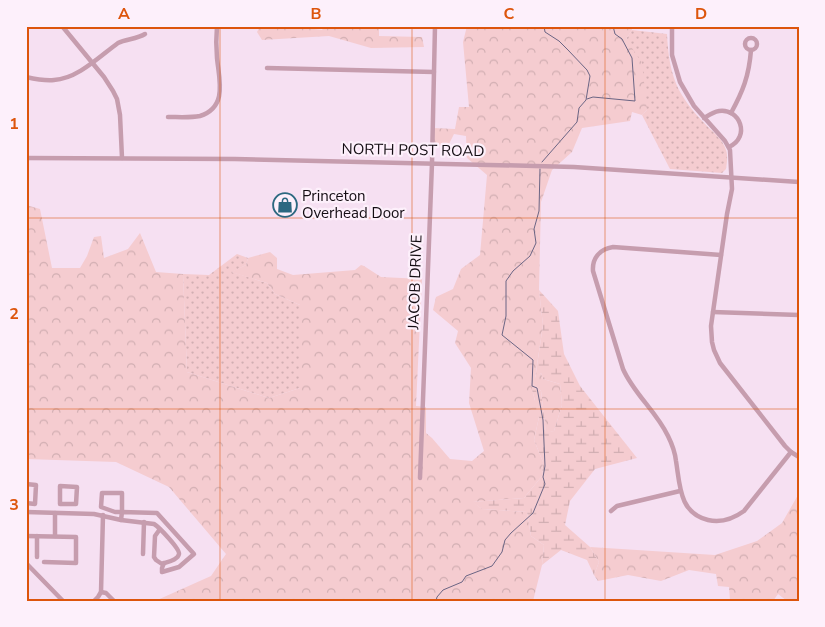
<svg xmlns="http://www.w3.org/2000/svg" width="825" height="627" font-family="'Nunito Sans',sans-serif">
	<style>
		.grass { fill: url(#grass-dots) }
		.forest { fill: url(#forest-crowns) }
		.wetland { fill: url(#wetland-marsh) }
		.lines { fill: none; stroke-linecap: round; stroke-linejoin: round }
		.stream { stroke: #6b6584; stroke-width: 1 }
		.minor { stroke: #c69dae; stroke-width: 4.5 }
		.grid { fill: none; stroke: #dd550c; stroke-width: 1; stroke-opacity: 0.55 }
		.labels { text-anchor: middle; stroke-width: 4.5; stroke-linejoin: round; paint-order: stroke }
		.street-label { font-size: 15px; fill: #140d13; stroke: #fdf0fb }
		.poi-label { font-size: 15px; fill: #140d13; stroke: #fdf0fb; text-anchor: start }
		.neatline { fill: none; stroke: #dd550c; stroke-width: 2 }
		.grid-label { font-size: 16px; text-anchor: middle; font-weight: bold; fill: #dd550c }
	</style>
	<defs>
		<pattern id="grass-dots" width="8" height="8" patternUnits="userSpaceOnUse" patternTransform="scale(1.25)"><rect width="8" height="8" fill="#f5ccd0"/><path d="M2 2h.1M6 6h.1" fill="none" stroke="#d1aeb2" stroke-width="1.8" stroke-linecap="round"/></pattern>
		<pattern id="forest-crowns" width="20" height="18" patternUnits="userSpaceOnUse" patternTransform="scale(1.25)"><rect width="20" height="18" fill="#f5ccd0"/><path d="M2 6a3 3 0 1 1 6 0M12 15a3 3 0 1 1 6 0" fill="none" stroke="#d1aeb2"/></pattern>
		<pattern id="wetland-marsh" width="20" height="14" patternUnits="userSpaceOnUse" patternTransform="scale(1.25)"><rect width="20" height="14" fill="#f5ccd0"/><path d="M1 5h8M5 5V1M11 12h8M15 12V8" fill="none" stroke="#d1aeb2"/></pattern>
	</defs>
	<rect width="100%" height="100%" fill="#f6e0f2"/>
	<!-- grass -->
	<g class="grass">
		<path d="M632,30L667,34C668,53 670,72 679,90C686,103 696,115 707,126C714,133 723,140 726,150C728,156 727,163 726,169L722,173L670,169L642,115L647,110L626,39Z"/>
		<polygon points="237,254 248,258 246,265 232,272 267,283 275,294 300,305 300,388 269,398 187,372 183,274 209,275"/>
	</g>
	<!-- forest -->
	<g class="forest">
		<polygon points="260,26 290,26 322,30 325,26 379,26 379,36 422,37 424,47 371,48 329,36 262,40 257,32"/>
		<polygon points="467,26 631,26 632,30 626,39 642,63 647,110 642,115 632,112 630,121 582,128 572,152 552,170 541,202 539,290 543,325 535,378 541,373 543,379 560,384 562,405 554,431 546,433 541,391 530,381 539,417 534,440 543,462 542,476 524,498 473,502 482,509 527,512 531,536 544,545 542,565 533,601 155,601 211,576 226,554 169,487 116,462 26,459 26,205 40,209 52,268 80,268 87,256 94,237 101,236 104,258 128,249 140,233 156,272 183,274 187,372 269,398 300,388 300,305 275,294 267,283 231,272 246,265 248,258 270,252 277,258 277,269 293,275 355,270 361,265 364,266 381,277 422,279 416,406 426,407 426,433 432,438 450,459 472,461 484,451 469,403 471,368 455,343 458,331 433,310 436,297 453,289 461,269 480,255 487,175 467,158 466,136 454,134 446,150 434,142 433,128 455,129 459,107 469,107 463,42"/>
		<polygon points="798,495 799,496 799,601 787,601 778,594 773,601 730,601 729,587 718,586 716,574 689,570 661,581 628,575 598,581 594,575 599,562 590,547 715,555 757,541 782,523"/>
	</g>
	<!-- wetland -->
	<polygon class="wetland" points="539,290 558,311 564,354 580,386 637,458 595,469 570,501 565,525 590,547 599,562 594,575 587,560 561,550 542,565 544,545 531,536 527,512 482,509 472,502 524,498 542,476 543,462 534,440 539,417 530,413 535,400 529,380 541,391 546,432 554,431 562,405 560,384 543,379 541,373 535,379 543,325"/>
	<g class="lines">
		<!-- stream -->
		<g class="stream">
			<polyline points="587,99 593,97 635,101 632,58 622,39 615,34 613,26"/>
			<polyline points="542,162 577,122 579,108 586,100 590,76 587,70 568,50 559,41 545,32 544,26"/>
			<polyline points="436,601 437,597 443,590 462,582 466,576 492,566 502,552 505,540 511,533 533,513 545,484 543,477 545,466 543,420 537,388 532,386 533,360 502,335 506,316 506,281 513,271 530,256 536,243 534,229 539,211 540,169"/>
		</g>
		<!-- minor -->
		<g class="minor">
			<polyline points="62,26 104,77 113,91 117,99 120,115 122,158"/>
			<polyline points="672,26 672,55 680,82 694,106 725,141 730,150 732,189 727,214 711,326 712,342 714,350 720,363 785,446 791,452 799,457"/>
			<circle cx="751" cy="44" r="6"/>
			<polyline points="267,68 434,72"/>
			<path d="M26,77C35,79 45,81 54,80C77,79 99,57 118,43C126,39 137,39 145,34"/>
			<path d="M731,113C743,91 749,76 751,50"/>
			<path d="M168,117C178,117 190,118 200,116C228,107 219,79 217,58C216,47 216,37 217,26"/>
			<path d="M704,118C709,115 713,112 719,111C740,108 751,137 729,147"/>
			<polyline points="26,158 235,159 535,166 574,167 799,182"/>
			<path d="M721,255L613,247C600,249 592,258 593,271L623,369C634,394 656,411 668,436C672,444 675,452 676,461C680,485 679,513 708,520C721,523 733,519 744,511L791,452"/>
			<polyline points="713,312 799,315"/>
			<polyline points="420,478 432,163 435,26"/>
			<polyline points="26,484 36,485 35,504 26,503"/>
			<polygon points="60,486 77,487 76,504 60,504"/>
			<polygon points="102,493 122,493 122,512 115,512 101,507"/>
			<polyline points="611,511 617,506 680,491"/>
			<path d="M26,512L94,514L121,520L154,524C159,527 180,549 179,554C178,560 167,562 162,564L156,560L154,557L155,536L160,529"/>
			<polyline points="121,520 122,512 157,513 194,554 179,567 162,572 162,568 164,563"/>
			<polyline points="26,536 76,537 76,563 44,562"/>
			<polyline points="55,536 55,513"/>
			<polyline points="143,554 144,522"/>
			<polyline points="37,557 37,536"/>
			<polyline points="26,563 63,601"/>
			<polyline points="101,592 106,593 114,601"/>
			<polyline points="94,601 98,597 101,592 103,515"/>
		</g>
	</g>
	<!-- grid -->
	<path class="grid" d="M220,26V601M412,26V601M605,26V601M26,218H799M26,409H799"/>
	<!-- icons -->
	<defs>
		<g id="shop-ring" transform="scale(1.25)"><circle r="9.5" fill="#fdf0fb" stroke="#2c6880" stroke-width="1.5"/><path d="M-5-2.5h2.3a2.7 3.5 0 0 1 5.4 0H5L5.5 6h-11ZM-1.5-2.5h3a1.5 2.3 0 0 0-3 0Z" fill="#2c6880"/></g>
	</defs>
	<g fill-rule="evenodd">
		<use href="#shop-ring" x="285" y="205"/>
	</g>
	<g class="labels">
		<!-- street labels -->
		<g class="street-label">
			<text transform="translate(413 150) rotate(1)" y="5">NORTH POST ROAD</text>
			<text transform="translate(415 282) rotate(-88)" y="5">JACOB DRIVE</text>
		</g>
		<!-- poi labels -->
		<g class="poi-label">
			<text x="302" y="201">Princeton<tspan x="302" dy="17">Overhead Door</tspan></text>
		</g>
	</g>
	<!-- border -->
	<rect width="825" height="627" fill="none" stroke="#fdf0fb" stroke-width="55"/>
	<rect x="28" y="28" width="770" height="572" class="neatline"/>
	<g class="grid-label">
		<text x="124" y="19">A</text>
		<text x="316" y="19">B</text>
		<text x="509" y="19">C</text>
		<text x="701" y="19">D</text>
		<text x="14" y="129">1</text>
		<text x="14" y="319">2</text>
		<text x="14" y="510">3</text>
	</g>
</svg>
